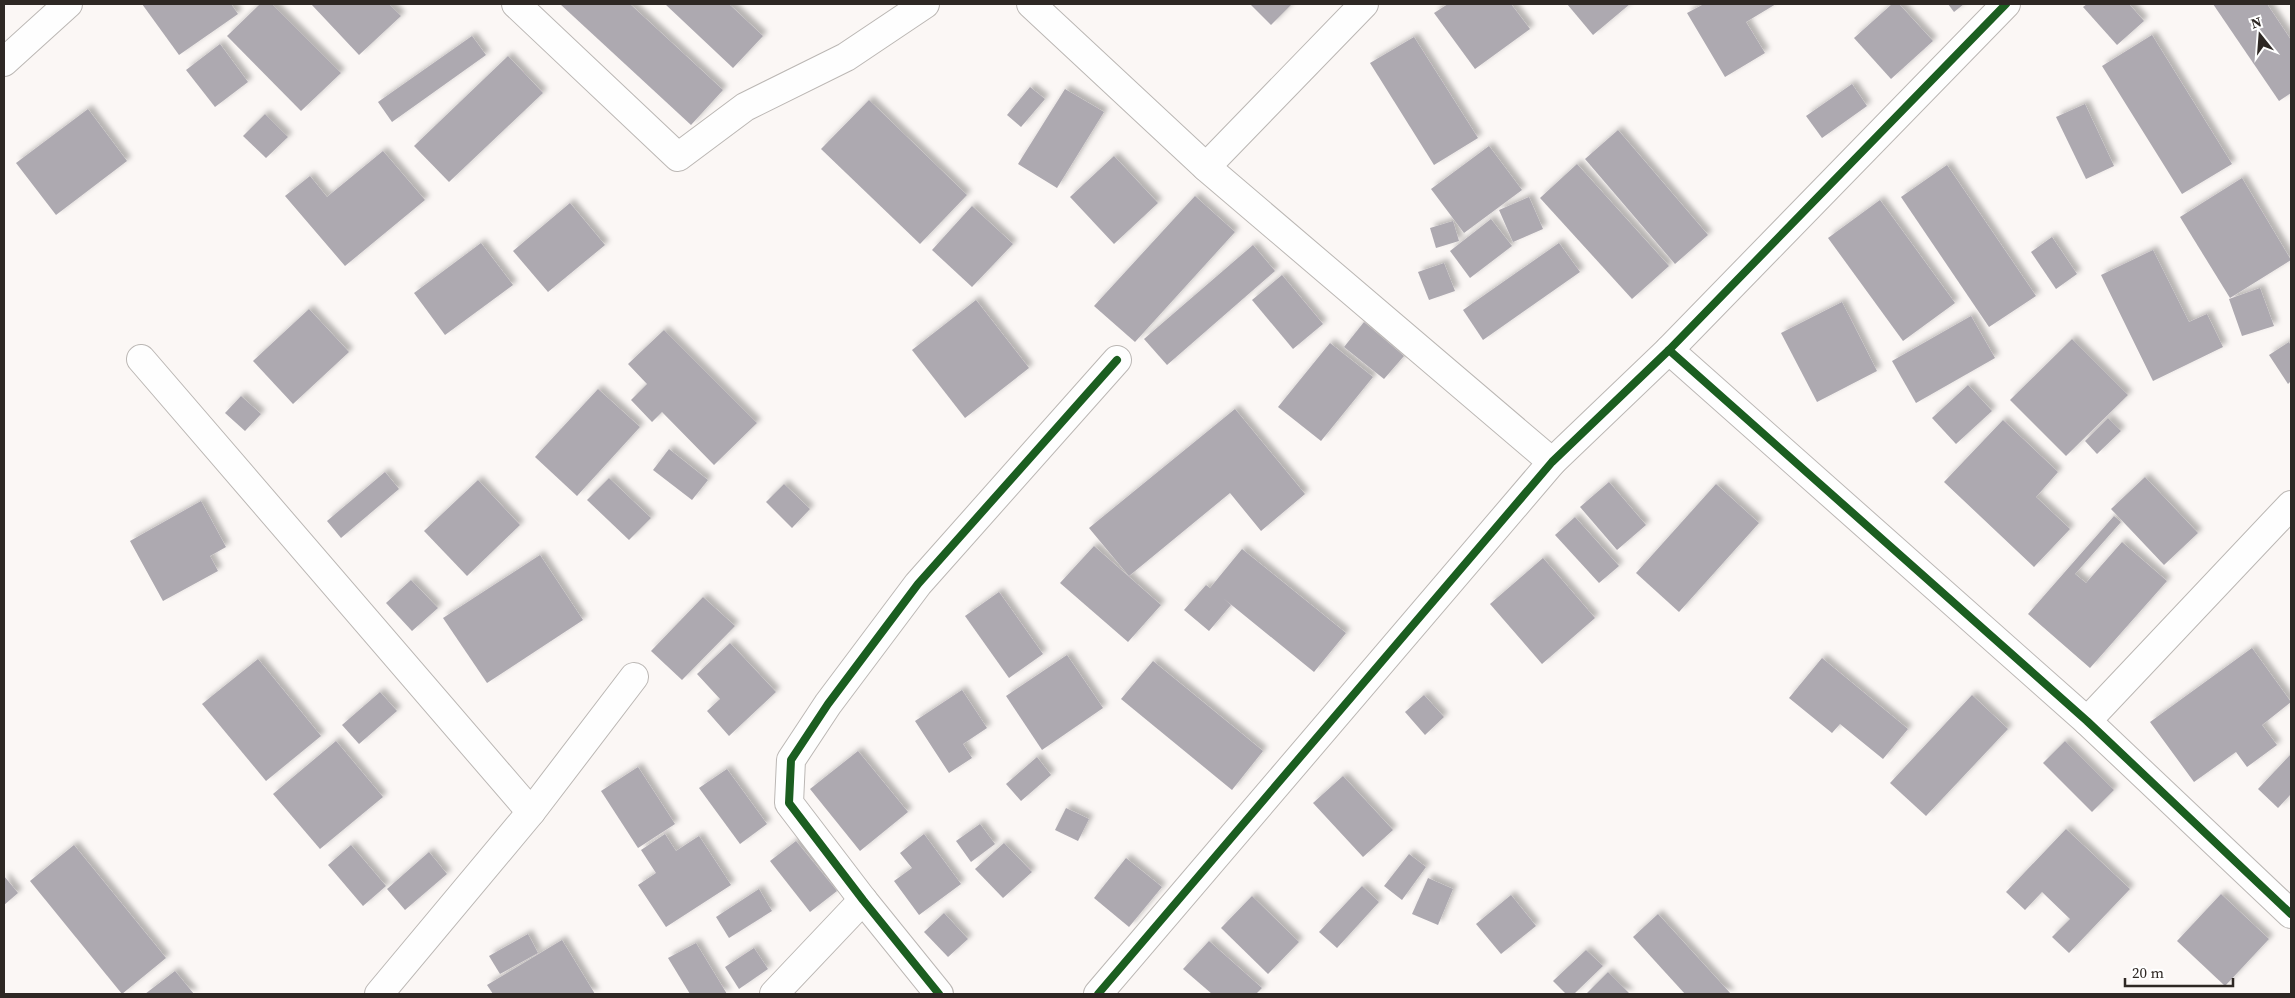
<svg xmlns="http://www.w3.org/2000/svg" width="2295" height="998" font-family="'Source Serif 4',serif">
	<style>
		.building { fill: #ada9b0; filter: url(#shadow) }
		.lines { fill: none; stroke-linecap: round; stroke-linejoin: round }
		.minor-casing { stroke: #bbb7b4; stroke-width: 30 }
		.minor { stroke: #fefefe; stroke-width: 28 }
		.cycleway-casing { stroke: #fff; stroke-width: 11 }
		.cycleway { stroke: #1b5e20; stroke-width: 8 }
	</style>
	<defs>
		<filter id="shadow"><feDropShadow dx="4.5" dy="-4.5" stdDeviation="2.5" flood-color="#0004"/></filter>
	</defs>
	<rect width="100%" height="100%" fill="#fbf7f5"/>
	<!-- building -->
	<g class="building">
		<polygon points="142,4 231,4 238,14 179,55"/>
		<polygon points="260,4 272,4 341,73 301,111 227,36"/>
		<polygon points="311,4 389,4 401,16 359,55"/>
		<polygon points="560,4 630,4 723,90 691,125"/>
		<polygon points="665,4 729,4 763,36 733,68"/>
		<polygon points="1250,4 1292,4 1271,25"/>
		<polygon points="1448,4 1511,4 1530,29 1475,69 1434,13"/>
		<polygon points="1567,4 1630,4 1593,35"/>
		<polygon points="1704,4 1776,4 1746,22 1765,53 1725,77 1687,13"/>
		<polygon points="1892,4 1899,4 1933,41 1891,79 1854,38"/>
		<polygon points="1948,4 1964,4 1954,12"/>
		<polygon points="2087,4 2129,4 2144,21 2117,45 2083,7"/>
		<polygon points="2213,4 2267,4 2291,40 2291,93 2279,101"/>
		<polygon points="2152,35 2232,164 2182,194 2102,66"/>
		<polygon points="472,36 486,55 392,122 378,102"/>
		<polygon points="1414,37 1478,138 1434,165 1370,63"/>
		<polygon points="220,44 248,82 215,107 186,70"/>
		<polygon points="508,56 543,93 449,182 414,146"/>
		<polygon points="1852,84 1867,106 1822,138 1806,116"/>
		<polygon points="1030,87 1045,99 1021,127 1007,115"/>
		<polygon points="1065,89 1104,112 1057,188 1018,164"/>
		<polygon points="869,100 967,195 920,244 821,149"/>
		<polygon points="2085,104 2114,166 2086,179 2056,117"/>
		<polygon points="88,109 127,161 56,215 16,163"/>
		<polygon points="265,114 288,137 266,158 243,136"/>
		<polygon points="1618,130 1708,235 1675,264 1585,159"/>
		<polygon points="1489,146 1522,190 1464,233 1431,189"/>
		<polygon points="383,151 425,200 345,266 285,196 310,176 327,197"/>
		<polygon points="1114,156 1158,203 1114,244 1070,197"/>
		<polygon points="1577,164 1669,266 1632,299 1540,198"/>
		<polygon points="1947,165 2036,296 1989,327 1901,197"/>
		<polygon points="2242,178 2291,260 2230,298 2180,217"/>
		<polygon points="1195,196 1235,232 1135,342 1094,306"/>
		<polygon points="1529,197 1543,229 1513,242 1499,210"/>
		<polygon points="1880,200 1955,303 1903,341 1828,238"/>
		<polygon points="570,203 605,245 548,292 513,251"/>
		<polygon points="972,206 1013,244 972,287 932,250"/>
		<polygon points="1491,219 1512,246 1470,278 1450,251"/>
		<polygon points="1453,221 1459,241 1436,248 1430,228"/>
		<polygon points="2052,237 2077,274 2056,289 2031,252"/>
		<polygon points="481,243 513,285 445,335 414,293"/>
		<polygon points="1559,243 1580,272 1483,340 1463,310"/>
		<polygon points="1253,245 1275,271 1167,365 1144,339"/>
		<polygon points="2153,250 2189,322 2207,314 2223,347 2153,381 2101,275"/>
		<polygon points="1444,263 1455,291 1429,300 1418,272"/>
		<polygon points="1282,275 1323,324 1293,349 1252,300"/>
		<polygon points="2260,288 2274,326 2242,336 2229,299"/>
		<polygon points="976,300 1029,368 965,418 912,350"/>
		<polygon points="1842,302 1877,371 1817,402 1781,333"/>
		<polygon points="309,309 349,352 293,404 253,361"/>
		<polygon points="1971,316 1995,358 1916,403 1892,361"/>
		<polygon points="1364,322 1404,356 1384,379 1344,347"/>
		<polygon points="664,330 757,423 714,465 662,412 652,422 631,400 647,384 628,364"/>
		<polygon points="2072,339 2128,395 2066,456 2010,400"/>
		<polygon points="2289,342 2291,346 2291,381 2288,384 2269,355"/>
		<polygon points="1330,343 1373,377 1321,441 1278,407"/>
		<polygon points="1968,385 1992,411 1956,444 1932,418"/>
		<polygon points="598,389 640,427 577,496 535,457"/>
		<polygon points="241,396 261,414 245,431 225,413"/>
		<polygon points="1235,409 1305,494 1261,531 1230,493 1129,576 1089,528"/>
		<polygon points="2108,418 2121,431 2097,454 2085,441"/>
		<polygon points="2003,420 2058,472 2036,497 2070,529 2034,567 1944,482"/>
		<polygon points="669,449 708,480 692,500 653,470"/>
		<polygon points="385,472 399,489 341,538 327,521"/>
		<polygon points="2145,477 2198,533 2164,565 2111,509"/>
		<polygon points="609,478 651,518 629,540 587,500"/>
		<polygon points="478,480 520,525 467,576 424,531"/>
		<polygon points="1609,482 1646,525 1617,550 1580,507"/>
		<polygon points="784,484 810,509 792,528 766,502"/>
		<polygon points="1716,484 1759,523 1679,612 1636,573"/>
		<polygon points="201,501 226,547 210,556 218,571 163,601 130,541"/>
		<polygon points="2114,516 2121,522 2075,574 2086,583 2122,542 2167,581 2090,668 2028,614"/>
		<polygon points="1575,517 1619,566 1599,583 1555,535"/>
		<polygon points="1094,546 1161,605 1128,642 1060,583"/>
		<polygon points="1242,549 1346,633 1314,672 1223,598 1231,605 1209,631 1184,610 1206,585 1210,588"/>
		<polygon points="540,555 583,620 487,683 443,618"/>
		<polygon points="1543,558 1595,618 1542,664 1490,604"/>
		<polygon points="411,580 438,608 412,631 386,603"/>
		<polygon points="999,592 1043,654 1009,678 965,616"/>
		<polygon points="703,597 735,626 682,680 651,651"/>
		<polygon points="730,643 776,692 729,736 707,711 720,699 697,674"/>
		<polygon points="2252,648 2291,702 2262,725 2277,745 2247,767 2236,752 2194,782 2150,722"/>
		<polygon points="1067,655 1103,708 1042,750 1006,696"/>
		<polygon points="1822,658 1908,729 1883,759 1840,724 1832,733 1789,698"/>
		<polygon points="258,659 321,736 266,781 202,704"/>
		<polygon points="1153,661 1263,751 1232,790 1121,699"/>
		<polygon points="962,690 987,728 963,744 972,758 949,773 915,721"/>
		<polygon points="380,692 397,711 359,744 342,725"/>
		<polygon points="1424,695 1444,717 1425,735 1405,712"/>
		<polygon points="1972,695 2008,729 1926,816 1890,783"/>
		<polygon points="336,741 383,797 320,849 273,794"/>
		<polygon points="2065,741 2114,790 2092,812 2043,763"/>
		<polygon points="858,751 908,812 860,851 810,789"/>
		<polygon points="2291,754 2291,794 2278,808 2258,789"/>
		<polygon points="1037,757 1051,775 1021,801 1006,784"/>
		<polygon points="638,767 675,824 638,848 601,791"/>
		<polygon points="727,769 767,824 740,844 699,788"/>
		<polygon points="1343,776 1393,830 1363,857 1313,803"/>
		<polygon points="1066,808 1089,819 1078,841 1055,830"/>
		<polygon points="980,824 995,844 971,862 956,841"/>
		<polygon points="2066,829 2130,889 2069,953 2052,937 2070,919 2042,892 2025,910 2006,892"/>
		<polygon points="665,834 676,851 699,836 731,885 666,927 638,885 656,873 641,850"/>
		<polygon points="924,834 961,884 919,915 894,881 912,868 900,853"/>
		<polygon points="796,841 837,891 810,912 770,861"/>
		<polygon points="1004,843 1032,872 1003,898 975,869"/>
		<polygon points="74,845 166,958 122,994 30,881"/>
		<polygon points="351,845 386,886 363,906 328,865"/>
		<polygon points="429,852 447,874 405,910 387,889"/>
		<polygon points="1409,854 1426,867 1402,900 1384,886"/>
		<polygon points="1126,858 1162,887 1129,927 1094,898"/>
		<polygon points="4,876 18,893 4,905"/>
		<polygon points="1428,878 1453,889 1438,925 1412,914"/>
		<polygon points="1362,886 1379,902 1337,948 1319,932"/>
		<polygon points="759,889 772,911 729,938 716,917"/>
		<polygon points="2221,894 2269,939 2225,986 2177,941"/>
		<polygon points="1511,895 1536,926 1501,954 1476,924"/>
		<polygon points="1252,896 1299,942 1268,974 1221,928"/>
		<polygon points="944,913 968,939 948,957 924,932"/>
		<polygon points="1658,914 1731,994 1685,994 1633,937"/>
		<polygon points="528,934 538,953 500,974 489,956"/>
		<polygon points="562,940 595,994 493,994 487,985"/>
		<polygon points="1209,941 1262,988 1256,994 1212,994 1183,969"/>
		<polygon points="696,943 727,994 690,994 668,958"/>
		<polygon points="754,948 768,969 739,989 725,967"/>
		<polygon points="1586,950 1603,966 1574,994 1566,994 1553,981"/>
		<polygon points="175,971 194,994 145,994"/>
		<polygon points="1608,972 1630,994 1586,994"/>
	</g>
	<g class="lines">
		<!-- minor casing -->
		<g class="minor-casing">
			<g id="minor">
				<polyline points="516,4 678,157 745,107 846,57 925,4"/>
				<polyline points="1031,4 1206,167 1552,462"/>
				<polyline points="4,62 68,4"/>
				<polyline points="1206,167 1364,4"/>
				<polyline points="1669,350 2087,721 2291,914"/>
				<polyline points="141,359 531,812"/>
				<polyline points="2087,721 2291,505"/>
				<polyline points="379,994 531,812 634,677"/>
				<polyline points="774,994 863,900"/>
				<polyline points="939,994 863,900 789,803 791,760 828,704 918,584 1117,360"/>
				<polyline points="1098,994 1552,462 1669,350 2006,4"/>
			</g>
		</g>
		<!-- minor -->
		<use href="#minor" class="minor"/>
		<!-- cycleway casing -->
		<g class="cycleway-casing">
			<g id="cycleway">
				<polyline points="1669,350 2087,721 2291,914"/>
				<polyline points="939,994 863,900 789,803 791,760 828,704 918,584 1117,360"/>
				<polyline points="1098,994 1552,462 1669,350 2006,4"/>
			</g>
		</g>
		<!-- cycleway -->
		<use href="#cycleway" class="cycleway"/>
	</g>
	<!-- border -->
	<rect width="2295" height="998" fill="none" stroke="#2e2824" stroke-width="10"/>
	<!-- north arrow -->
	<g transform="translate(2260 35) rotate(343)" stroke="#ffffff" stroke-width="4" paint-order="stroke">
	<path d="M0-4L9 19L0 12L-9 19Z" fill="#2e2824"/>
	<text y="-8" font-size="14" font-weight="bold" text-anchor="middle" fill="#2e2824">N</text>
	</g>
	<!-- scale -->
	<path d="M2125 978v8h108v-8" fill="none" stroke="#2e2824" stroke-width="2.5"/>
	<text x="2132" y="978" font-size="15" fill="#2e2824" stroke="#ffffff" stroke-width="4" paint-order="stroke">20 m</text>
</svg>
